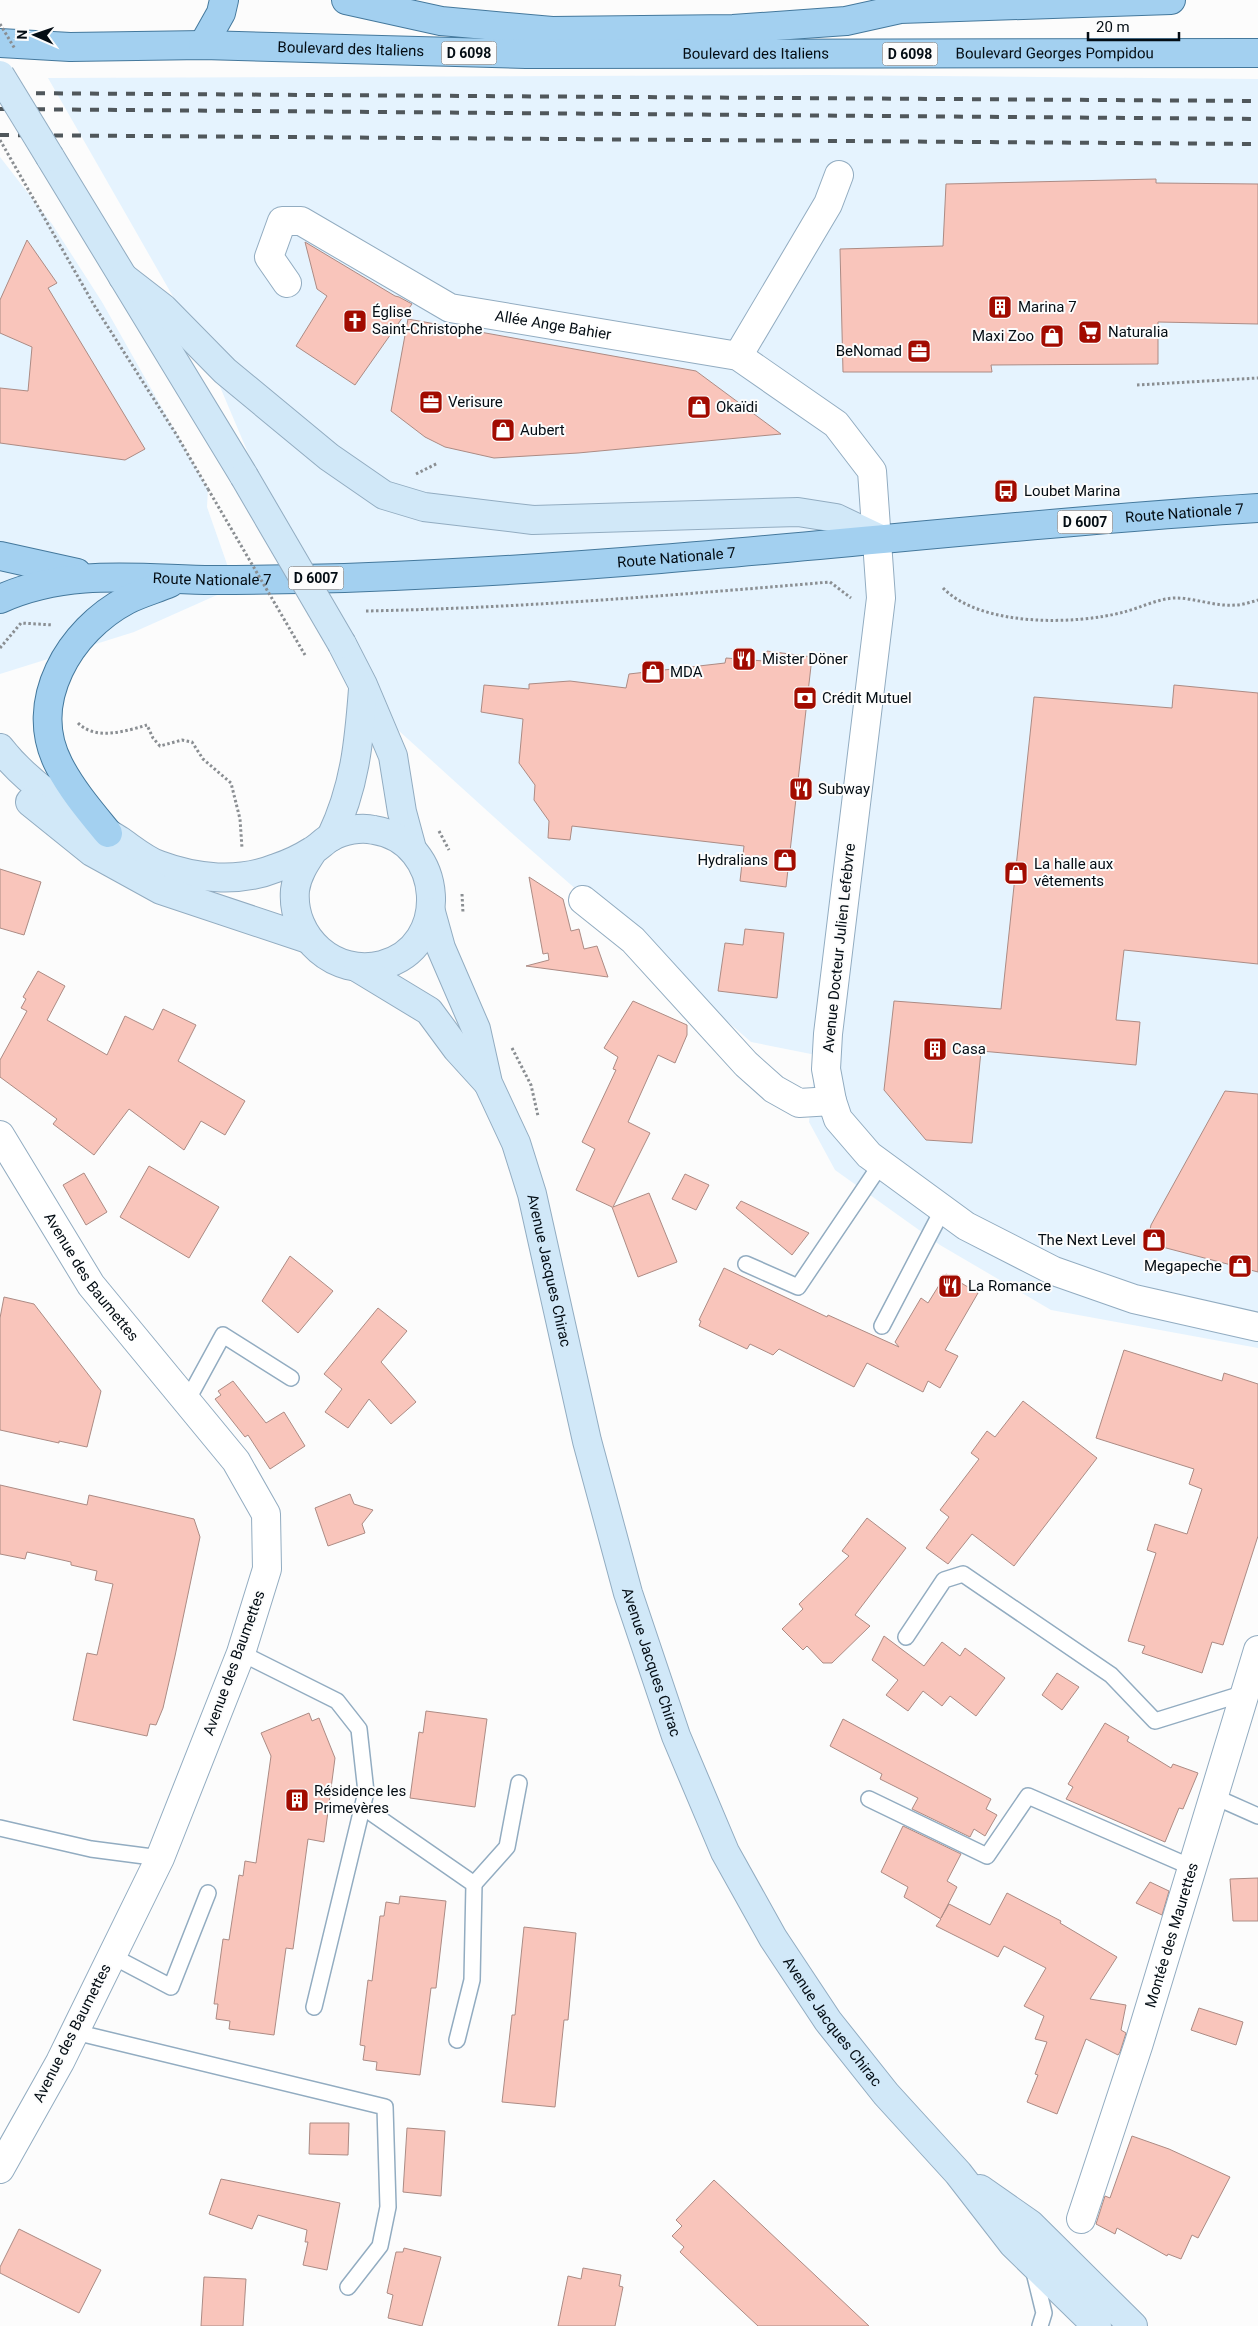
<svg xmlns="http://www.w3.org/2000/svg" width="1258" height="2326" font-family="Roboto,sans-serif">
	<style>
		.built { fill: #e5f3fe }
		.building { fill: #f9c5bb; stroke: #ac8b84 }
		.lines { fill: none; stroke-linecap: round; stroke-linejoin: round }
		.lane-casing { stroke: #92acc1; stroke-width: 18 }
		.street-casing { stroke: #92acc1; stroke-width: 30 }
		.secondary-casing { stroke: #92acc1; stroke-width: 30 }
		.primary-casing { stroke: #44789c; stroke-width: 30 }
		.path { stroke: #8a8e92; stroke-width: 3; stroke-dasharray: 2.5 2.5; stroke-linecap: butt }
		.lane { stroke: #fff; stroke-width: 15 }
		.street { stroke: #fff; stroke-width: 28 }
		.secondary { stroke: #d1e8f8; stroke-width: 28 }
		.primary { stroke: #a3d0f0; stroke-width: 28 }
		.rail { stroke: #50575b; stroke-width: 4; stroke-dasharray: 9 9; stroke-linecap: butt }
		.secondary-bridge-casing { stroke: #92acc1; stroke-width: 30; stroke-linecap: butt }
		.path-bridge { stroke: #8a8e92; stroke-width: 3; stroke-dasharray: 2.5 2.5; stroke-linecap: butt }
		.secondary-bridge { stroke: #d1e8f8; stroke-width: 28 }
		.labels { text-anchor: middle; stroke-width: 4; stroke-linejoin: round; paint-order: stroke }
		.shield { fill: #fcfcfc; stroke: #4e555a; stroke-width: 1 }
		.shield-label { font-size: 14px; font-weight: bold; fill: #040d14 }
		.street-label { font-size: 15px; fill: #040d14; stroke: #fcfcfc }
		.poi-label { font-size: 15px; fill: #040d14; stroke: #fcfcfc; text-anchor: start }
	</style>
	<rect width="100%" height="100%" fill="#fcfcfc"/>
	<!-- built -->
	<g class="built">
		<polygon points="822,75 1258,79 1258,1348 1051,1310 940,1245 835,1170 809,1122 816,1055 751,1042 515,836 345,682 207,356 48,78"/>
		<polygon points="0,157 52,224 102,302 208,489 207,507 235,587 134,632 0,674"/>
	</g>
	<!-- building -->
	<g class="building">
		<polygon points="1156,179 1156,183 1258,184 1258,324 1158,322 1158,364 991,365 992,372 843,372 840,249 943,246 946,184"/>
		<polygon points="27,240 57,283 48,288 145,449 125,460 0,443 0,388 28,391 32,347 0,333 0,300"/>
		<polygon points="305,242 395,296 399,297 412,304 355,385 296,346 327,296 317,289"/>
		<polygon points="408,319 696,371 781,434 578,453 494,458 445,447 425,437 391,411"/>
		<polygon points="767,651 812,657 786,887 740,881 744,846 572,826 570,840 548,838 549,821 534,800 535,785 519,763 523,719 481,712 484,685 529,689 529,684 570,681 626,688 629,674 725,663 726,658 764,661"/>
		<polygon points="1174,685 1258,693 1258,964 1124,950 1116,1020 1140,1022 1136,1065 981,1051 972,1143 926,1140 884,1090 894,1001 1001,1009 1034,697 1172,708"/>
		<polygon points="0,869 41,882 24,935 0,928"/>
		<polygon points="529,877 563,899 571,931 579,929 584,949 597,946 608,977 526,966 549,960 548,953 543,954"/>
		<polygon points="745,929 784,933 777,998 718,991 725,943 743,945"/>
		<polygon points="38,971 65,986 47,1020 107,1055 125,1016 153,1030 163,1009 196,1025 178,1061 245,1101 225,1135 201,1121 184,1150 129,1109 94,1155 53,1124 57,1119 0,1077 0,1060 27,1011 21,1008 26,999 23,997"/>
		<polygon points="633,1001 687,1025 687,1035 675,1063 658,1055 628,1122 650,1133 613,1207 649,1193 677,1262 638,1277 612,1207 576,1190 595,1149 582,1142 616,1070 613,1069 618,1057 604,1048"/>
		<polygon points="1225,1091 1258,1094 1258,1272 1147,1243 1151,1225"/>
		<polygon points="149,1166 219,1207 189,1258 120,1217"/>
		<polygon points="84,1173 107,1212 86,1225 63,1185"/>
		<polygon points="685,1174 709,1185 696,1210 672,1199"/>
		<polygon points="741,1201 809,1233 792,1255 736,1208"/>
		<polygon points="290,1256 333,1291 298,1333 262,1301"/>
		<polygon points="724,1268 827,1317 828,1315 899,1347 895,1342 921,1298 928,1303 946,1274 978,1293 945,1350 958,1356 940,1388 928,1381 923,1392 867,1363 854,1387 779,1349 773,1355 750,1344 747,1349 699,1326 701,1321 699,1320"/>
		<polygon points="4,1297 34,1304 101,1391 87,1447 59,1441 59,1443 0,1430 0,1318"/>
		<polygon points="378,1308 407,1331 381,1362 416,1402 391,1424 369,1399 348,1428 325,1412 342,1389 324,1374"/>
		<polygon points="1124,1350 1222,1381 1224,1373 1258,1384 1258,1536 1223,1645 1212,1642 1202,1673 1142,1653 1145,1646 1128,1641 1156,1553 1147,1550 1155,1524 1187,1534 1202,1489 1189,1484 1194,1469 1096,1438"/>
		<polygon points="233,1381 266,1423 284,1412 305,1446 270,1469 248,1435 245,1437 215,1399 221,1395 218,1391"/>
		<polygon points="1023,1401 1097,1458 1014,1566 972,1534 948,1564 926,1548 949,1517 940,1510 979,1459 971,1453 987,1431 995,1437"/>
		<polygon points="0,1485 87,1505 89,1495 194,1519 200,1537 175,1656 163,1708 156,1725 150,1724 147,1736 73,1720 87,1653 97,1655 113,1584 95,1580 97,1571 71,1565 71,1562 27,1552 25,1559 0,1554"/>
		<polygon points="350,1494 354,1504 373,1510 362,1524 365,1533 328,1546 315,1508"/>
		<polygon points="867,1518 906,1548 855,1615 870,1626 832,1663 823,1663 807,1646 803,1650 782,1629 803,1609 799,1604 849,1556 842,1551"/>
		<polygon points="884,1636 924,1666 942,1642 960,1656 965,1648 1005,1678 976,1716 950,1696 942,1706 923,1691 908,1711 886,1695 898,1680 872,1660"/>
		<polygon points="1057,1673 1079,1687 1062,1710 1042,1695"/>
		<polygon points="426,1711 487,1719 475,1807 410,1798 419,1732 423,1733"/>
		<polygon points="309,1713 312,1721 319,1718 335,1758 324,1842 308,1839 293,1949 286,1948 274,2035 229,2029 230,2021 216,2019 218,2004 214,2004 223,1939 229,1940 239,1875 243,1876 245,1861 256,1863 271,1756 261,1733"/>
		<polygon points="843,1719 991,1799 986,1809 997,1815 985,1836 974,1829 970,1837 912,1809 918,1798 880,1779 882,1774 830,1746"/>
		<polygon points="1105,1723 1129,1737 1127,1741 1171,1768 1173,1764 1198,1773 1183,1809 1179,1808 1165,1842 1066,1799 1073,1787 1068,1784"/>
		<polygon points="903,1826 961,1854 947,1881 957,1887 941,1918 949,1904 990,1925 1007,1893 1061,1921 1060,1923 1117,1957 1090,1999 1126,2005 1121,2030 1126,2033 1120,2052 1118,2055 1086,2039 1057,2114 1027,2102 1038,2075 1035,2074 1047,2042 1035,2039 1044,2016 1024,2006 1046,1968 1004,1946 998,1957 936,1926 941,1919 904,1897 908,1887 881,1872"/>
		<polygon points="1258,1878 1258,1921 1233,1921 1230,1879"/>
		<polygon points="1150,1882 1169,1891 1162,1915 1136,1903"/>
		<polygon points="400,1896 446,1901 436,1988 431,1988 420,2075 376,2070 377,2062 363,2060 365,2046 360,2045 368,1980 372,1981 380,1916 384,1916 386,1902 399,1904"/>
		<polygon points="524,1927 576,1933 568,2020 564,2020 555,2107 502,2102 512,2015 515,2015"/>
		<polygon points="1199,2008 1243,2022 1236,2045 1191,2030"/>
		<polygon points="310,2123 349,2123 348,2155 309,2154"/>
		<polygon points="407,2128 445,2131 441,2196 403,2192"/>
		<polygon points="1132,2136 1169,2149 1230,2177 1198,2238 1192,2235 1181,2259 1168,2254 1167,2256 1117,2228 1115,2234 1096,2224 1105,2196 1110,2198"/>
		<polygon points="221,2179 340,2203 327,2270 303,2265 308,2242 305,2242 307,2230 258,2215 252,2229 209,2214"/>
		<polygon points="714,2180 869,2326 758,2326 726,2296 680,2252 684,2247 672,2236 682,2226 676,2220"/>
		<polygon points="19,2229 101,2270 79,2313 0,2273 0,2267"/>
		<polygon points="404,2248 441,2257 422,2326 388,2318 393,2295 387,2293 396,2252 403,2252"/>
		<polygon points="583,2268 621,2275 619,2286 623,2287 615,2326 558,2326 568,2276 581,2279"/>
		<polygon points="204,2277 246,2279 243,2326 201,2326"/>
	</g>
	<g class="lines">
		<!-- lane casing -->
		<g class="lane-casing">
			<g id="lane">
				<polyline points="746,1264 798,1287 881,1164"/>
				<polyline points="882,1326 943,1209"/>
				<polyline points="187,1401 223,1335 291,1378"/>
				<polyline points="906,1637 944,1580 963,1574 1111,1675 1155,1721 1245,1693"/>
				<polyline points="241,1653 337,1701 359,1729 366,1792 314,2007"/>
				<polyline points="1213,1796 1258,1816"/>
				<polyline points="869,1799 987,1856 1028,1796 1191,1867"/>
				<polyline points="363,1807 474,1884 472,1980 457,2040"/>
				<polyline points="0,1828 91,1849 160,1858"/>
				<polyline points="474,1884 507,1847 519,1783"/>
				<polyline points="112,1956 171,1987 208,1893"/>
				<polyline points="75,2032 385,2107 388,2207 380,2246 348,2287"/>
				<polyline points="1033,2268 1044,2313 1040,2326"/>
			</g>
		</g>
		<!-- street casing -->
		<g class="street-casing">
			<g id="street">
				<path id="s1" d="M287,283L269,257L282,221H301L450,308L738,356L836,424L872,471L881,598L828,1034L826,1069L832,1101L838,1119L869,1155L966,1226L1054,1271L1134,1299L1258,1327"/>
				<polyline points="738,356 828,204 839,175"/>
				<polyline points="583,900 633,940 746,1064 774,1089 799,1103 832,1101"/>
				<path id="s2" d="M0,1135L91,1285L236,1461L266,1514L267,1569L241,1653L160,1858L60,2062L0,2169"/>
				<path id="s3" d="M1081,2219L1139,2043L1258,1650"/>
			</g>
		</g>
		<!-- secondary casing -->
		<g class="secondary-casing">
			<g id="secondary">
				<polyline points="50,157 244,476"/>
				<polyline points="123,277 163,308 225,371 329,457 384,495 424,507 533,520 798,512 836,518 878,538"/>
				<polyline points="342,644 363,685 393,756 402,812 412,849"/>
				<path d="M0,748C31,788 76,813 119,840C131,848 145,860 159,865C196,879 239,883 276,868C288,864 301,858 312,851C319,847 324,841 331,837C343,830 361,827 374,830C445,841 452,947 382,965C335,977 291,938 295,890C297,875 305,863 313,851"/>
				<polyline points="30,802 92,852 161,890 308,939"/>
				<path d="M331,837C355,787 359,742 363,689"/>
				<path id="s4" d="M431,912L441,948L476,1029L488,1083L516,1143L532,1194L587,1441L628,1593L676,1736L725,1852L773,1938L828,2021L886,2094L958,2173L1013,2244L1097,2326"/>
				<polyline points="358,968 429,1011 457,1049 487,1082"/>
				<polyline points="980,2189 1030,2224 1133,2326"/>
			</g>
		</g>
		<!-- primary casing -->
		<g class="primary-casing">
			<g id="primary">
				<polyline points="346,0 441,21 552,31 733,29 846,21 900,9 1171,0"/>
				<path id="s5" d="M0,43L70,47L203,45L526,54L1258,53"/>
				<polyline points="203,45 221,13 224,0"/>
				<polyline points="0,556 77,573"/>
				<path id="s6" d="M0,599C69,568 140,579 213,580C287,580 361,578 435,574C710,561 983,525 1258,508"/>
				<path d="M108,833C90,811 72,790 59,765C26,702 70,630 127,600C141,593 156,589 170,583"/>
			</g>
		</g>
		<!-- path -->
		<g class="path">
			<polyline points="0,140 94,305 176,434 208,489"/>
			<polyline points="1137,385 1258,378"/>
			<polyline points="416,474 438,463"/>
			<path d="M943,588C981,627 1075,625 1124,612C1140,608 1159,598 1176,598C1195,598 1216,607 1236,605C1243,605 1251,602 1258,600"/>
			<path d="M366,611C521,608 675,595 830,582L851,598"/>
			<polyline points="0,648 21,623 53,625"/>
			<path d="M78,723C96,741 126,731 147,725L153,738L160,746L182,740L192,742L203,759L231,783L240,819L242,848"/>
			<polyline points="439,831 449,850"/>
			<polyline points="462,894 463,913"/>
			<polyline points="512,1048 531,1085 538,1116"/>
		</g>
		<!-- lane -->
		<use href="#lane" class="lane"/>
		<!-- street -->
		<use href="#street" class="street"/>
		<!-- secondary -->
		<use href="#secondary" class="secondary"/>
		<!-- primary -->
		<use href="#primary" class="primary"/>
		<!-- rail -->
		<g class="rail">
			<polyline points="0,93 1258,101"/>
			<polyline points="0,109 1258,119"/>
			<polyline points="0,135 1258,144"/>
		</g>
		<!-- secondary-bridge casing -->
		<g class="secondary-bridge-casing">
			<g id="secondary-bridge">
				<polyline points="0,75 50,157"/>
				<polyline points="244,476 342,644"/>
			</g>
		</g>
		<!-- path-bridge -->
		<g class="path-bridge">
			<polyline points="0,24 15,49"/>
			<polyline points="208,489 305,655"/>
		</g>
		<!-- secondary-bridge -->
		<use href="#secondary-bridge" class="secondary-bridge"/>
	</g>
	<!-- icons -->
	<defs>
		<g id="building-square" transform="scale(1.25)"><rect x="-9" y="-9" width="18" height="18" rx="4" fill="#a20b00" stroke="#fcfcfc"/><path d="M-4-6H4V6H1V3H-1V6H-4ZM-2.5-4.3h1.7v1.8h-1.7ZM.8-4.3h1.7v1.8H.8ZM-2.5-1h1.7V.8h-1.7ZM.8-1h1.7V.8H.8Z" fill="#fff"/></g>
		<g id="church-square" transform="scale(1.25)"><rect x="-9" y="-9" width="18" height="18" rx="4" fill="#a20b00" stroke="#fcfcfc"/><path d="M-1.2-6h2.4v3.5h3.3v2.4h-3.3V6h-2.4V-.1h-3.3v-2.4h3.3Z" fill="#fff"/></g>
		<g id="supermarket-square" transform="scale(1.25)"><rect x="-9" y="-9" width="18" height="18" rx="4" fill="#a20b00" stroke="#fcfcfc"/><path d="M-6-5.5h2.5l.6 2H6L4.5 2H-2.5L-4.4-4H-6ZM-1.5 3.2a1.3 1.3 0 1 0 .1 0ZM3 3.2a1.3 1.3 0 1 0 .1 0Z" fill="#fff"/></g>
		<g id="shop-square" transform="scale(1.25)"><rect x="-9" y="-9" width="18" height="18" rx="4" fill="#a20b00" stroke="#fcfcfc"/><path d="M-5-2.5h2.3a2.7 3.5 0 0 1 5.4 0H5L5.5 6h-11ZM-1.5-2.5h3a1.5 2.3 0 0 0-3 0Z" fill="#fff"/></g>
		<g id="office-square" transform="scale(1.25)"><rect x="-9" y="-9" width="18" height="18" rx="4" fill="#a20b00" stroke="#fcfcfc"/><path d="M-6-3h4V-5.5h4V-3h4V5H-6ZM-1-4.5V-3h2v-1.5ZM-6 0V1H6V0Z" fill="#fff"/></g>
		<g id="bus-square" transform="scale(1.25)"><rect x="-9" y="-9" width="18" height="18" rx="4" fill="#a20b00" stroke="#fcfcfc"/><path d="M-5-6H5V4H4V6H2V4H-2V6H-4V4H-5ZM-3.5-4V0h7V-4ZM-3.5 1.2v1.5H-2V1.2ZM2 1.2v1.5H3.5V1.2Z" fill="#fff"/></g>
		<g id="restaurant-square" transform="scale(1.25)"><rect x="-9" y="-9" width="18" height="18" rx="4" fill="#a20b00" stroke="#fcfcfc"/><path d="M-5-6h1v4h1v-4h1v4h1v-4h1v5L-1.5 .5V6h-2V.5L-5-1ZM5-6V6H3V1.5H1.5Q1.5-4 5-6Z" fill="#fff"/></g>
		<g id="bank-square" transform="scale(1.25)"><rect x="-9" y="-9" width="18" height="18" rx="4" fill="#a20b00" stroke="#fcfcfc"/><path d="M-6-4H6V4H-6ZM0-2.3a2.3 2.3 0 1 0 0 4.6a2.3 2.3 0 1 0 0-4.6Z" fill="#fff"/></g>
	</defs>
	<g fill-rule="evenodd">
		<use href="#building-square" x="1000" y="307"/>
		<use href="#church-square" x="355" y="321"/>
		<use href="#supermarket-square" x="1090" y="332"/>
		<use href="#shop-square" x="1052" y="336"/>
		<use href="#office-square" x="919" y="351"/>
		<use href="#office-square" x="431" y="402"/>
		<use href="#shop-square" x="699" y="407"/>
		<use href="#shop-square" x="503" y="430"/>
		<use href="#bus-square" x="1006" y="491"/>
		<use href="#restaurant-square" x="744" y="659"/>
		<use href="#shop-square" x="653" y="672"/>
		<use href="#bank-square" x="805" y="698"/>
		<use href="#restaurant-square" x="801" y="789"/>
		<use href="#shop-square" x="785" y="860"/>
		<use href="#shop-square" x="1016" y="873"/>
		<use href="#building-square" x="935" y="1049"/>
		<use href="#shop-square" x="1154" y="1240"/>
		<use href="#shop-square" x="1240" y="1266"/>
		<use href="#restaurant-square" x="950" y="1286"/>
		<use href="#building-square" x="297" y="1800"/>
	</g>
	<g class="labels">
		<!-- shield labels -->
		<g class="shield">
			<rect x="441.5" y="41.5" width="55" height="23" rx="4"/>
			<rect x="882.5" y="42.5" width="55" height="23" rx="4"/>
			<rect x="1057.5" y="510.5" width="55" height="23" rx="4"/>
			<rect x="288.5" y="566.5" width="55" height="23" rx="4"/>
		</g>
		<g class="shield-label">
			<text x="469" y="58">D 6098</text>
			<text x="910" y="59">D 6098</text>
			<text x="1085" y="527">D 6007</text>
			<text x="316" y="583">D 6007</text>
		</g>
		<!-- street labels -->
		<g class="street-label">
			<text dy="5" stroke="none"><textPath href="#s5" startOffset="351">Boulevard des Italiens</textPath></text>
			<text dy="5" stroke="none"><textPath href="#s5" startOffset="1055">Boulevard Georges Pompidou</textPath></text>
			<text dy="5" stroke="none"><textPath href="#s5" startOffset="756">Boulevard des Italiens</textPath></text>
			<text dy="5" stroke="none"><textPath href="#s1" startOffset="366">Allée Ange Bahier</textPath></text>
			<text dy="5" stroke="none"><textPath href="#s6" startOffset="1190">Route Nationale 7</textPath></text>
			<text dy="5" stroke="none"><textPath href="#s6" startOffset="680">Route Nationale 7</textPath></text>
			<text dy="5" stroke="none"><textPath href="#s6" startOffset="215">Route Nationale 7</textPath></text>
			<text transform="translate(839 948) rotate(-84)" y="5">Avenue Docteur Julien Lefebvre</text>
			<text dy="5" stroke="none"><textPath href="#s4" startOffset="379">Avenue Jacques Chirac</textPath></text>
			<text dy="5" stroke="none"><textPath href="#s2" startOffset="169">Avenue des Baumettes</textPath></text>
			<text dy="5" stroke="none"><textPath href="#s4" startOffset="784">Avenue Jacques Chirac</textPath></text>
			<text transform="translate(234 1663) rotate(-70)" y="5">Avenue des Baumettes</text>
			<text dy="5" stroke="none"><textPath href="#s3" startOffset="298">Montée des Maurettes</textPath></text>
			<text dy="5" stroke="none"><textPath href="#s4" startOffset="1189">Avenue Jacques Chirac</textPath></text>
			<text transform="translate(72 2033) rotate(-63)" y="5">Avenue des Baumettes</text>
		</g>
		<!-- poi labels -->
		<g class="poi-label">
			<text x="1018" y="312">Marina 7</text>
			<text x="372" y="317">Église<tspan x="372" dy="17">Saint-Christophe</tspan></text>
			<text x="1108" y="337">Naturalia</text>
			<text x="1034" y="341" text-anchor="end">Maxi Zoo</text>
			<text x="902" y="356" text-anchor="end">BeNomad</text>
			<text x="448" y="407">Verisure</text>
			<text x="716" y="412">Okaïdi</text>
			<text x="520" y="435">Aubert</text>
			<text x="1024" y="496">Loubet Marina</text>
			<text x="762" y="664">Mister Döner</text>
			<text x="670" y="677">MDA</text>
			<text x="822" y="703">Crédit Mutuel</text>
			<text x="818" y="794">Subway</text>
			<text x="768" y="865" text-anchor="end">Hydralians</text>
			<text x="1034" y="869">La halle aux<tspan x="1034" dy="17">vêtements</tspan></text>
			<text x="952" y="1054">Casa</text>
			<text x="1136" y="1245" text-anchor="end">The Next Level</text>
			<text x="1222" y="1271" text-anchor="end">Megapeche</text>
			<text x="968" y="1291">La Romance</text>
			<text x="314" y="1796">Résidence les<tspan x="314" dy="17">Primevères</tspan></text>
		</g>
	</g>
	<!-- north arrow -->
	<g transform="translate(35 35) rotate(272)" stroke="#fcfcfc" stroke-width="4" paint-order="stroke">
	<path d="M0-4L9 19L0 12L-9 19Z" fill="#040d14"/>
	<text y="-8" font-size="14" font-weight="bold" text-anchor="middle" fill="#040d14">N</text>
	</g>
	<!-- scale -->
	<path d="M1088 32v8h91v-8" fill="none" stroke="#040d14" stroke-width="2.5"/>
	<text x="1096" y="32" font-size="15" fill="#040d14" stroke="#fcfcfc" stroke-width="4" paint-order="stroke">20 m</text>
</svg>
